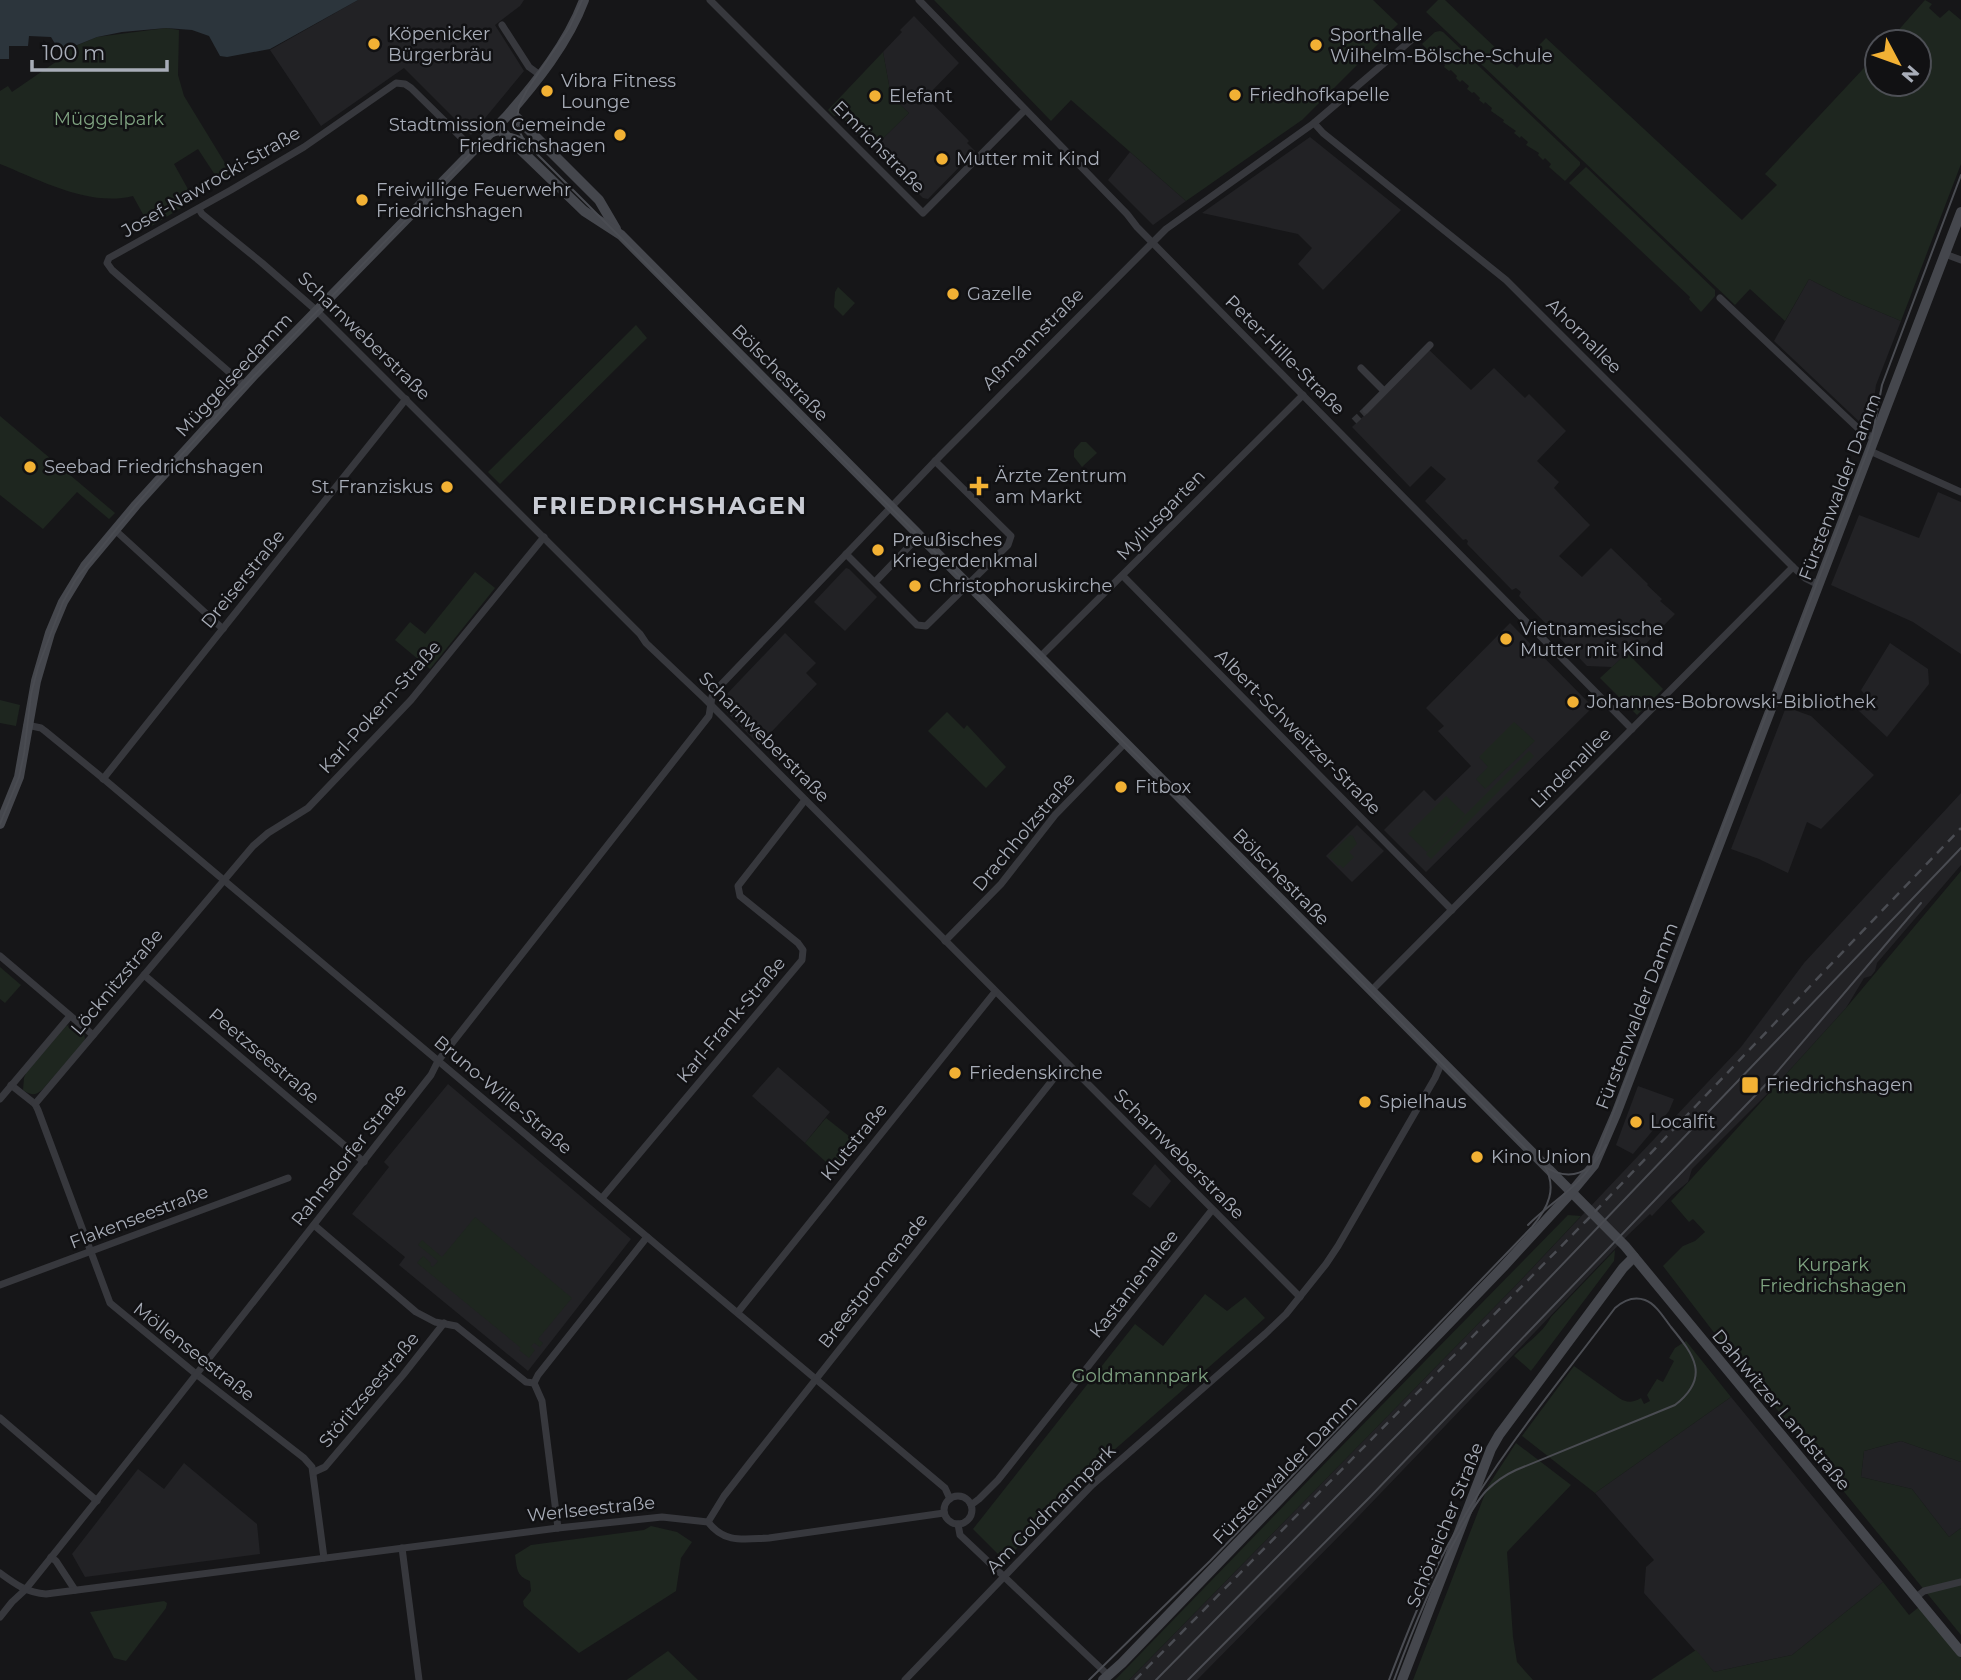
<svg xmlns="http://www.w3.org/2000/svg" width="1961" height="1680" font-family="Montserrat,sans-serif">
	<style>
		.built { fill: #222225 }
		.green { fill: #1e261f }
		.water { fill: #2c353c }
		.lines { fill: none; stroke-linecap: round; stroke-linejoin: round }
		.street-tunnel { stroke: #333438; stroke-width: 7; stroke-dasharray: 7 3.5; stroke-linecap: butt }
		.street { stroke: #37383d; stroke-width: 7 }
		.secondary { stroke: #45474d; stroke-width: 10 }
		.tram { stroke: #4a4c52; stroke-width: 2 }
		.rail { stroke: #4a4c52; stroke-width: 2.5; stroke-dasharray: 9 7; stroke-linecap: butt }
		.poi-dot { fill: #f2b134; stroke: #111113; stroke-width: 2.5 }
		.labels { text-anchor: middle; stroke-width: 5; stroke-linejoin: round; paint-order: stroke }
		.poi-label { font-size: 18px; fill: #a8adb8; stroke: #111113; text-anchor: start }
		.park-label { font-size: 18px; fill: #7fa381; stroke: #111113 }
		.street-label { font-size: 18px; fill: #a8adb8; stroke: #111113 }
		.district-label { font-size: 24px; font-weight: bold; letter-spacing: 2px; fill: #c9ccd4; stroke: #111113 }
	</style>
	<rect width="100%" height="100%" fill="#161618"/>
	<!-- built -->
	<g class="built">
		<polygon points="358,0 524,0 520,6 495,25 524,71 471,135 404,68 321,126 270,50"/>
		<polygon points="914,16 959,63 926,97 969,141 967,143 975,151 928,199 923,198 873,148 909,113 891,96 883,52 902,32 900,30"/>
		<polygon points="1310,137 1401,210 1323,290 1298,264 1312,248 1298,234 1202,213"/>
		<polygon points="1130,152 1186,201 1153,225 1108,180"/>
		<polygon points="1809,279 1844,297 1901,321 1876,385 1872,413 1866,428 1774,341"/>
		<polygon points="1425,346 1471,390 1494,368 1525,398 1529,394 1566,431 1537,461 1559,482 1554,488 1590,525 1559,556 1582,577 1611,548 1648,584 1647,585 1662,599 1660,601 1675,614 1632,658 1627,653 1612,667 1587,666 1519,596 1521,592 1516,588 1512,590 1467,544 1468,541 1466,539 1463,540 1425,501 1446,479 1431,466 1410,487 1352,427 1371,409"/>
		<polygon points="1938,492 1961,502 1961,654 1913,622 1831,585 1859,515 1919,538"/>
		<polygon points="846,568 849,569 877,597 845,631 814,602"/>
		<polygon points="1510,623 1593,707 1426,872 1384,830 1424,790 1435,801 1471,766 1438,731 1444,726 1426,708"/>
		<polygon points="785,633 816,663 806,673 817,684 759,745 725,710 724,697"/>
		<polygon points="1890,643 1928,669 1929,684 1887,737 1858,710 1868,698 1861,690"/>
		<polygon points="1786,707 1811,716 1874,775 1821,829 1807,822 1788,873 1759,859 1731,849"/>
		<polygon points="1961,793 1961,865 1877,963 1875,971 1871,976 1864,978 1846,1008 1778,1083 1692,1169 1688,1182 1672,1195 1652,1216 1650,1214 1629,1234 1355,1520 1197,1680 1129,1680 1520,1281 1741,1047 1804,963"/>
		<polygon points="1357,825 1384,851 1352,882 1326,856"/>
		<polygon points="778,1067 830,1112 805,1143 752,1096"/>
		<polygon points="448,1084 631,1239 528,1371 399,1265 405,1257 352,1214 389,1167 384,1162"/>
		<polygon points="1638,1086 1674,1099 1669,1111 1633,1154 1616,1145"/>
		<polygon points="1155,1164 1171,1181 1150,1208 1132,1194"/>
		<polygon points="1731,1397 1883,1582 1792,1655 1714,1672 1644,1593 1646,1567 1654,1560 1595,1493"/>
		<polygon points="1901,1441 1961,1462 1961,1528 1949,1537 1912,1489 1861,1477 1864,1451"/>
		<polygon points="184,1463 257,1524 260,1554 85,1577 72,1554 138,1469 164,1489"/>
	</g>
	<!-- green -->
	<g class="green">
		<polygon points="934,0 1373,0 1398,24 1302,120 1186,201 1071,100 1051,121"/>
		<polygon points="1438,0 1445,0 1517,68 1546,38 1742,220 1777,185 1765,174 1877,54 1877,84 1919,84 1919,42 1888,42 1925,0 1932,4 1929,8 1940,18 1949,10 1961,20 1961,164 1901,321 1844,297 1809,279 1785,321 1750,289 1735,305 1426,12"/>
		<path d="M166,28L179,30L178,75L184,96L231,173L219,181L198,149L174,164L194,200L150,227L133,196C89,207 40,180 0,164V91L8,86L12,92L63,57L61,52L97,37Z"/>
		<polygon points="1440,31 1443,32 1580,162 1580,165 1565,181 1549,167 1551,164 1545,158 1543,160 1538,155 1539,153 1526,145 1528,142 1521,136 1520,138 1514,133 1516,131 1503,122 1504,120 1491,111 1492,108 1485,102 1484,104 1479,100 1480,98 1474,92 1472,93 1467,89 1469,86 1462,80 1460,82 1456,78 1457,76 1451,70 1449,71 1444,67 1445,65 1439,58 1437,60 1422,44 1435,32"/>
		<polygon points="883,52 891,96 909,113 873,148 840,116 834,116 828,110"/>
		<polygon points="1586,167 1715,290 1715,296 1701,312 1689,299 1690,297 1569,183"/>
		<polygon points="838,287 855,303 843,316 834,307 835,292"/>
		<polygon points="636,325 647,338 500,484 488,472"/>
		<polygon points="0,416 115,513 109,519 77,492 43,529 0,495"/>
		<polygon points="1081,442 1086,442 1097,453 1082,467 1074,457 1074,450"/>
		<polygon points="475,572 495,588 430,669 395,640 410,622 425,634"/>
		<polygon points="1627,653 1663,689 1637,715 1600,678"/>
		<polygon points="0,700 20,705 16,726 0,723"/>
		<polygon points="947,712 964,729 967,725 1006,767 986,788 928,731"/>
		<polygon points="1514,722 1535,741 1485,789 1476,779 1488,767 1479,757"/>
		<polygon points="1529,751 1534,756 1431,859 1426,854"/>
		<polygon points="1446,796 1465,814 1427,852 1408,834"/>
		<polygon points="1350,835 1353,836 1357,844 1349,852 1354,857 1343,868 1340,865 1338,866 1328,856"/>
		<polygon points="1961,871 1961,1462 1901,1441 1864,1451 1861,1477 1912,1489 1949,1537 1961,1528 1961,1635 1712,1330 1663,1266 1683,1246 1695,1241 1705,1232 1693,1219 1689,1222 1671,1201 1674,1198 1846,1008"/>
		<polygon points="0,967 21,985 5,1003 0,999"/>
		<path d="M70,1025H74L84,1033L85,1039L83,1043L42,1090C35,1096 30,1095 23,1090L24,1078L26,1073L66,1026Z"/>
		<polygon points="826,1118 859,1144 839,1170 835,1170 805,1143"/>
		<polygon points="1568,1215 1581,1216 1520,1281 1129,1680 1115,1680 1334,1454"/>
		<polygon points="475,1217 572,1298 538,1339 543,1343 540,1347 534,1343 531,1346 535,1350 529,1358 519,1350 521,1348 417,1263 423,1256 431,1263 430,1265 433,1267 438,1261 418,1245 422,1240 442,1257"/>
		<path d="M1615,1250L1614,1261L1531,1371L1514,1356C1526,1343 1543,1333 1551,1317Z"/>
		<polygon points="1205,1294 1227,1311 1245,1297 1265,1318 1081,1479 1005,1561 973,1529 1135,1324 1163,1346"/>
		<path d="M1686,1341L1731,1397L1595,1493L1522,1436L1574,1366L1619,1398C1627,1403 1632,1403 1641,1398L1644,1404L1650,1401L1647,1395L1657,1379L1663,1382L1674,1361L1669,1358L1675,1348Z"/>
		<polygon points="1516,1443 1571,1485 1507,1552 1513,1637 1517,1662 1533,1680 1413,1680 1488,1486"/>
		<path d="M651,1526L677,1532L692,1542L681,1558L676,1591L579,1653L524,1606L523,1601L531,1591L530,1581C516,1576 517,1568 515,1555L531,1545L644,1530Z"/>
		<polygon points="1883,1582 1909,1615 1919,1607 1961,1658 1961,1680 1651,1680 1696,1650 1714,1672 1792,1655"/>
		<polygon points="164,1601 167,1603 166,1608 126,1661 114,1658 90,1612"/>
		<polygon points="668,1651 698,1680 627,1680 628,1679"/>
	</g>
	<!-- water -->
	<polygon class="water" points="0,0 358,0 270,49 227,57 220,56 209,36 192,30 166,28 122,32 97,37 60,52 51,37 29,36 28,46 9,46 9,59 0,59"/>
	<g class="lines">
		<!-- street-tunnel -->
		<polyline class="street-tunnel" points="1354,421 1366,410"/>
		<!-- street -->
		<g class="street">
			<polyline points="710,0 923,213 1025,110"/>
			<polyline points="919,0 1127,214 1137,227 1632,729"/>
			<polyline points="502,25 529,67 540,75"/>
			<polyline points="1314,123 1323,133 1506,280 1793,567 1805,578 1819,585"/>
			<polyline points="199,209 202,214 262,263 317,311 640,634 646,643 705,699 1300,1297"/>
			<polyline points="1945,254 1961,260"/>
			<polyline points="1720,298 1863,433 1875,438"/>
			<polyline points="1361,368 1384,391"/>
			<polyline points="244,385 112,270 107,263 109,258 231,190 304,147 396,83 405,84 411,88 474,150"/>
			<polyline points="1366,410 1430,345"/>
			<polyline points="1870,451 1961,492"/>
			<polyline points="115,530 223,629"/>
			<polyline points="846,554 917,625 926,626 1008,545 1011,536 935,461"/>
			<polyline points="1123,576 1452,910"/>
			<polyline points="875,582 920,535"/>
			<polyline points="1041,656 1303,395"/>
			<polyline points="27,725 41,728 45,731 105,780 945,1488 950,1499"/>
			<polyline points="103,779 406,399"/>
			<polyline points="945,941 1001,884 1055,815 1126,742"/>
			<polyline points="0,956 93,1035"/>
			<polyline points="144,975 364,1162"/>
			<polyline points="1372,990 1793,567"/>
			<polyline points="11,1085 35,1104 38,1110 110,1303 196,1374 304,1458 312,1467 324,1558"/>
			<polyline points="0,1099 70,1016"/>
			<polyline points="35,1104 253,846 268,833 308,808 411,700 544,537"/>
			<polyline points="602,1198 802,960 803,950 798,943 740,896 738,886 805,800"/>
			<polyline points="314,1225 416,1312 435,1322 456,1326 526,1382 534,1383"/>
			<polyline points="0,1285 288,1178"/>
			<polyline points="738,1312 995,992"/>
			<polyline points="0,1418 97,1501"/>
			<polyline points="314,1472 325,1467 403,1375 444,1323"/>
			<circle cx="958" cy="1510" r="14"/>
			<polyline points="971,1505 979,1499 998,1480 1212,1210"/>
			<polyline points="708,1522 724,1496 752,1460 1066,1063"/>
			<polyline points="958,1524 960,1535 1108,1675"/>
			<polyline points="558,1528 542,1401 534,1383 538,1375 647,1237"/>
			<polyline points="402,1548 419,1680"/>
			<polyline points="51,1557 56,1561 75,1590"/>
			<path d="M0,1573C15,1584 27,1593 46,1594L558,1528L662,1517L708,1522C725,1544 744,1539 769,1538L944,1513"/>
			<polyline points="1916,1597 1924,1591 1961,1582"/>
			<path d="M0,1617L12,1602L25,1590C162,1420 296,1247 431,1075L438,1061L709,716L712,697L716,690L941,455L1166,229L1314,123L1417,35"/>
			<polyline points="905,1680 1092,1485 1265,1334 1286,1314 1326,1264 1338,1246 1435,1078 1442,1062"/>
		</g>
		<!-- secondary -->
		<g class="secondary">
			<polyline points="511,112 599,200 616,229"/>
			<polyline points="497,127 584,211 621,235 1625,1246 1961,1652"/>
			<path d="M0,824L19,777L36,681L50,633L63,602L85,566L136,505L255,374L506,117C536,83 568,43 584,0"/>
			<polyline points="1103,1680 1122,1663 1503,1267 1569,1195 1594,1165 1616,1114 1961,212"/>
			<polyline points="1402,1680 1491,1449 1499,1435 1623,1268 1634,1257"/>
		</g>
		<!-- tram -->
		<g class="tram">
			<path d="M582,0L569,28L527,90L519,106L516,125L525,142L984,601L1542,1165C1570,1184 1592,1173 1606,1145"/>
			<path d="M0,824L19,777L24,754L31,694L38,667L63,602L76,579L136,505L230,401L479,145C494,132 508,130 524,139"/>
			<path d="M1528,1225C1551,1201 1583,1186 1597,1155L1866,455L1872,438L1882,385L1961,175"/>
			<path d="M1089,1680L1210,1561L1532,1227C1548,1208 1558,1188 1544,1165"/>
			<polyline points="1156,1680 1467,1364 1961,848"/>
			<polyline points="1188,1680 1370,1497 1771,1079 1921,903"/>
			<path d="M1389,1680C1409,1628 1429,1577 1457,1529C1502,1450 1561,1380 1615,1308C1623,1301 1634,1296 1645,1300C1656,1304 1664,1318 1671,1327C1694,1355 1711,1377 1675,1405L1516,1470C1505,1475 1495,1482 1486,1491C1474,1504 1466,1521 1457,1537C1431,1583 1412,1631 1394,1680"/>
		</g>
		<!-- rail -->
		<polyline class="rail" points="1135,1680 1586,1221 1961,828"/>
	</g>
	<!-- markers -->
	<g class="poi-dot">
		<circle cx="374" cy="44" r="7"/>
		<circle cx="1316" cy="45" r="7"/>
		<circle cx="547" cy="91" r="7"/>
		<circle cx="1235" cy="95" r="7"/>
		<circle cx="875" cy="96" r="7"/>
		<circle cx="620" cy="135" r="7"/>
		<circle cx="942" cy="159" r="7"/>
		<circle cx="362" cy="200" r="7"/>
		<circle cx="953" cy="294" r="7"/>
		<circle cx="30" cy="467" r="7"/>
		<path d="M975.5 475.5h7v7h7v7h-7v7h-7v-7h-7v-7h7z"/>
		<circle cx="447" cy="487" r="7"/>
		<circle cx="878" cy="550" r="7"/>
		<circle cx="915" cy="586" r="7"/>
		<circle cx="1506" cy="639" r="7"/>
		<circle cx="1573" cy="702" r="7"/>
		<circle cx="1121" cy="787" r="7"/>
		<circle cx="955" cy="1073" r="7"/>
		<rect x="1741" y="1076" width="18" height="18" rx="3.5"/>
		<circle cx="1365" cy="1102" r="7"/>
		<circle cx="1636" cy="1122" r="7"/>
		<circle cx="1477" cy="1157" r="7"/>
	</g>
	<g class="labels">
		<!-- poi labels -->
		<g class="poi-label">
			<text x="388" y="40">Köpenicker<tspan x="388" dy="21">Bürgerbräu</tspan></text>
			<text x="1330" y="41">Sporthalle<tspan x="1330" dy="21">Wilhelm-Bölsche-Schule</tspan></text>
			<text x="561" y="87">Vibra Fitness<tspan x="561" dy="21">Lounge</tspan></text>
			<text x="1249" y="101">Friedhofkapelle</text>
			<text x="889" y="102">Elefant</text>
			<text x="606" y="131" text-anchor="end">Stadtmission Gemeinde<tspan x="606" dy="21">Friedrichshagen</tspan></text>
			<text x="956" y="165">Mutter mit Kind</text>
			<text x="376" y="196">Freiwillige Feuerwehr<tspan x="376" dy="21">Friedrichshagen</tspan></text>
			<text x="967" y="300">Gazelle</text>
			<text x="44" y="473">Seebad Friedrichshagen</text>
			<text x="995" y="482">Ärzte Zentrum<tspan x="995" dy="21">am Markt</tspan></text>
			<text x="433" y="493" text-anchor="end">St. Franziskus</text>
			<text x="892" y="546">Preußisches<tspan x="892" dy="21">Kriegerdenkmal</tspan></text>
			<text x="929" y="592">Christophoruskirche</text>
			<text x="1520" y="635">Vietnamesische<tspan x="1520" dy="21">Mutter mit Kind</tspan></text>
			<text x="1587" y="708">Johannes-Bobrowski-Bibliothek</text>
			<text x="1135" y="793">Fitbox</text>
			<text x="969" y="1079">Friedenskirche</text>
			<text x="1766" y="1091">Friedrichshagen</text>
			<text x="1379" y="1108">Spielhaus</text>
			<text x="1650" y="1128">Localfit</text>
			<text x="1491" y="1163">Kino Union</text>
		</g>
		<!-- park labels -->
		<g class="park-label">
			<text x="109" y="125">Müggelpark</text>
			<text x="1833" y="1271">Kurpark<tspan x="1833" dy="21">Friedrichshagen</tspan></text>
			<text x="1140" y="1382">Goldmannpark</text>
		</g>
		<!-- street labels -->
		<g class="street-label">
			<text transform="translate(879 147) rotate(45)" y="6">Emrichstraße</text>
			<text transform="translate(211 182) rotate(-30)" y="6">Josef-Nawrocki-Straße</text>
			<text transform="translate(364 336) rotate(44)" y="6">Scharnweberstraße</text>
			<text transform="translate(1584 336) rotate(45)" y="6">Ahornallee</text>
			<text transform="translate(1033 339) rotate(-45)" y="6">Aßmannstraße</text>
			<text transform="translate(1285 355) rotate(45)" y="6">Peter-Hille-Straße</text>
			<text transform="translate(780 373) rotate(45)" y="6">Bölschestraße</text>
			<text transform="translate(234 375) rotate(-47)" y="6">Müggelseedamm</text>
			<text transform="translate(1840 487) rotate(-69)" y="6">Fürstenwalder Damm</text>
			<text transform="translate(1161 515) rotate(-46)" y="6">Myliusgarten</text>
			<text transform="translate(243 579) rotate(-51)" y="6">Dreiserstraße</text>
			<text transform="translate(380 707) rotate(-48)" y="6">Karl-Pokern-Straße</text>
			<text transform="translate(1298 732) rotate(45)" y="6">Albert-Schweitzer-Straße</text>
			<text transform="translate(764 737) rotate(45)" y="6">Scharnweberstraße</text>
			<text transform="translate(1571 768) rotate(-45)" y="6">Lindenallee</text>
			<text transform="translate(1024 832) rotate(-50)" y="6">Drachholzstraße</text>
			<text transform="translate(1281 877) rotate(45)" y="6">Bölschestraße</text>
			<text transform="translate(117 982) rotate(-50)" y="6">Löcknitzstraße</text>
			<text transform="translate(1637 1016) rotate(-69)" y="6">Fürstenwalder Damm</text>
			<text transform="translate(731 1020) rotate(-50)" y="6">Karl-Frank-Straße</text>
			<text transform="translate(264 1056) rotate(40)" y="6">Peetzseestraße</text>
			<text transform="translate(503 1095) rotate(40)" y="6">Bruno-Wille-Straße</text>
			<text transform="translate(854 1142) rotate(-51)" y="6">Klutstraße</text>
			<text transform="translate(1179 1154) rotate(45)" y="6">Scharnweberstraße</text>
			<text transform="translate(349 1155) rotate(-52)" y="6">Rahnsdorfer Straße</text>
			<text transform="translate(139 1217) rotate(-21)" y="6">Flakenseestraße</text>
			<text transform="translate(873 1281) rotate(-52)" y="6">Breestpromenade</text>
			<text transform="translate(1134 1284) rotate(-52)" y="6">Kastanienallee</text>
			<text transform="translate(194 1352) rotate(38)" y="6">Möllenseestraße</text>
			<text transform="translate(369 1390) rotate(-50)" y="6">Störitzseestraße</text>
			<text transform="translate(1781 1410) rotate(50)" y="6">Dahlwitzer Landstraße</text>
			<text transform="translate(1285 1470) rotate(-46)" y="6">Fürstenwalder Damm</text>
			<text transform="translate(591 1509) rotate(-6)" y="6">Werlseestraße</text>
			<text transform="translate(1051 1509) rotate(-45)" y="6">Am Goldmannpark</text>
			<text transform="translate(1445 1525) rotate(-68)" y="6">Schöneicher Straße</text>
		</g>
		<!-- district labels -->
		<g class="district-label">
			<text x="670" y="514">FRIEDRICHSHAGEN</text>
		</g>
	</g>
	<!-- north arrow -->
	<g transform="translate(1898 63) rotate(131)"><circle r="33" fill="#111113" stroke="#4d4f55" stroke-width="2"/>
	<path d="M0-5L12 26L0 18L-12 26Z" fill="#f2b134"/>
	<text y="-10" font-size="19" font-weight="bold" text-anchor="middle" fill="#a8adb8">N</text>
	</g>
	<!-- scale -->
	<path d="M32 60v10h135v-10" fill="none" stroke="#a8adb8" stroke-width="3.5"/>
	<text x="42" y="60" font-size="21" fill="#a8adb8" stroke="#111113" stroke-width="5" paint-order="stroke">100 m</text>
</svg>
